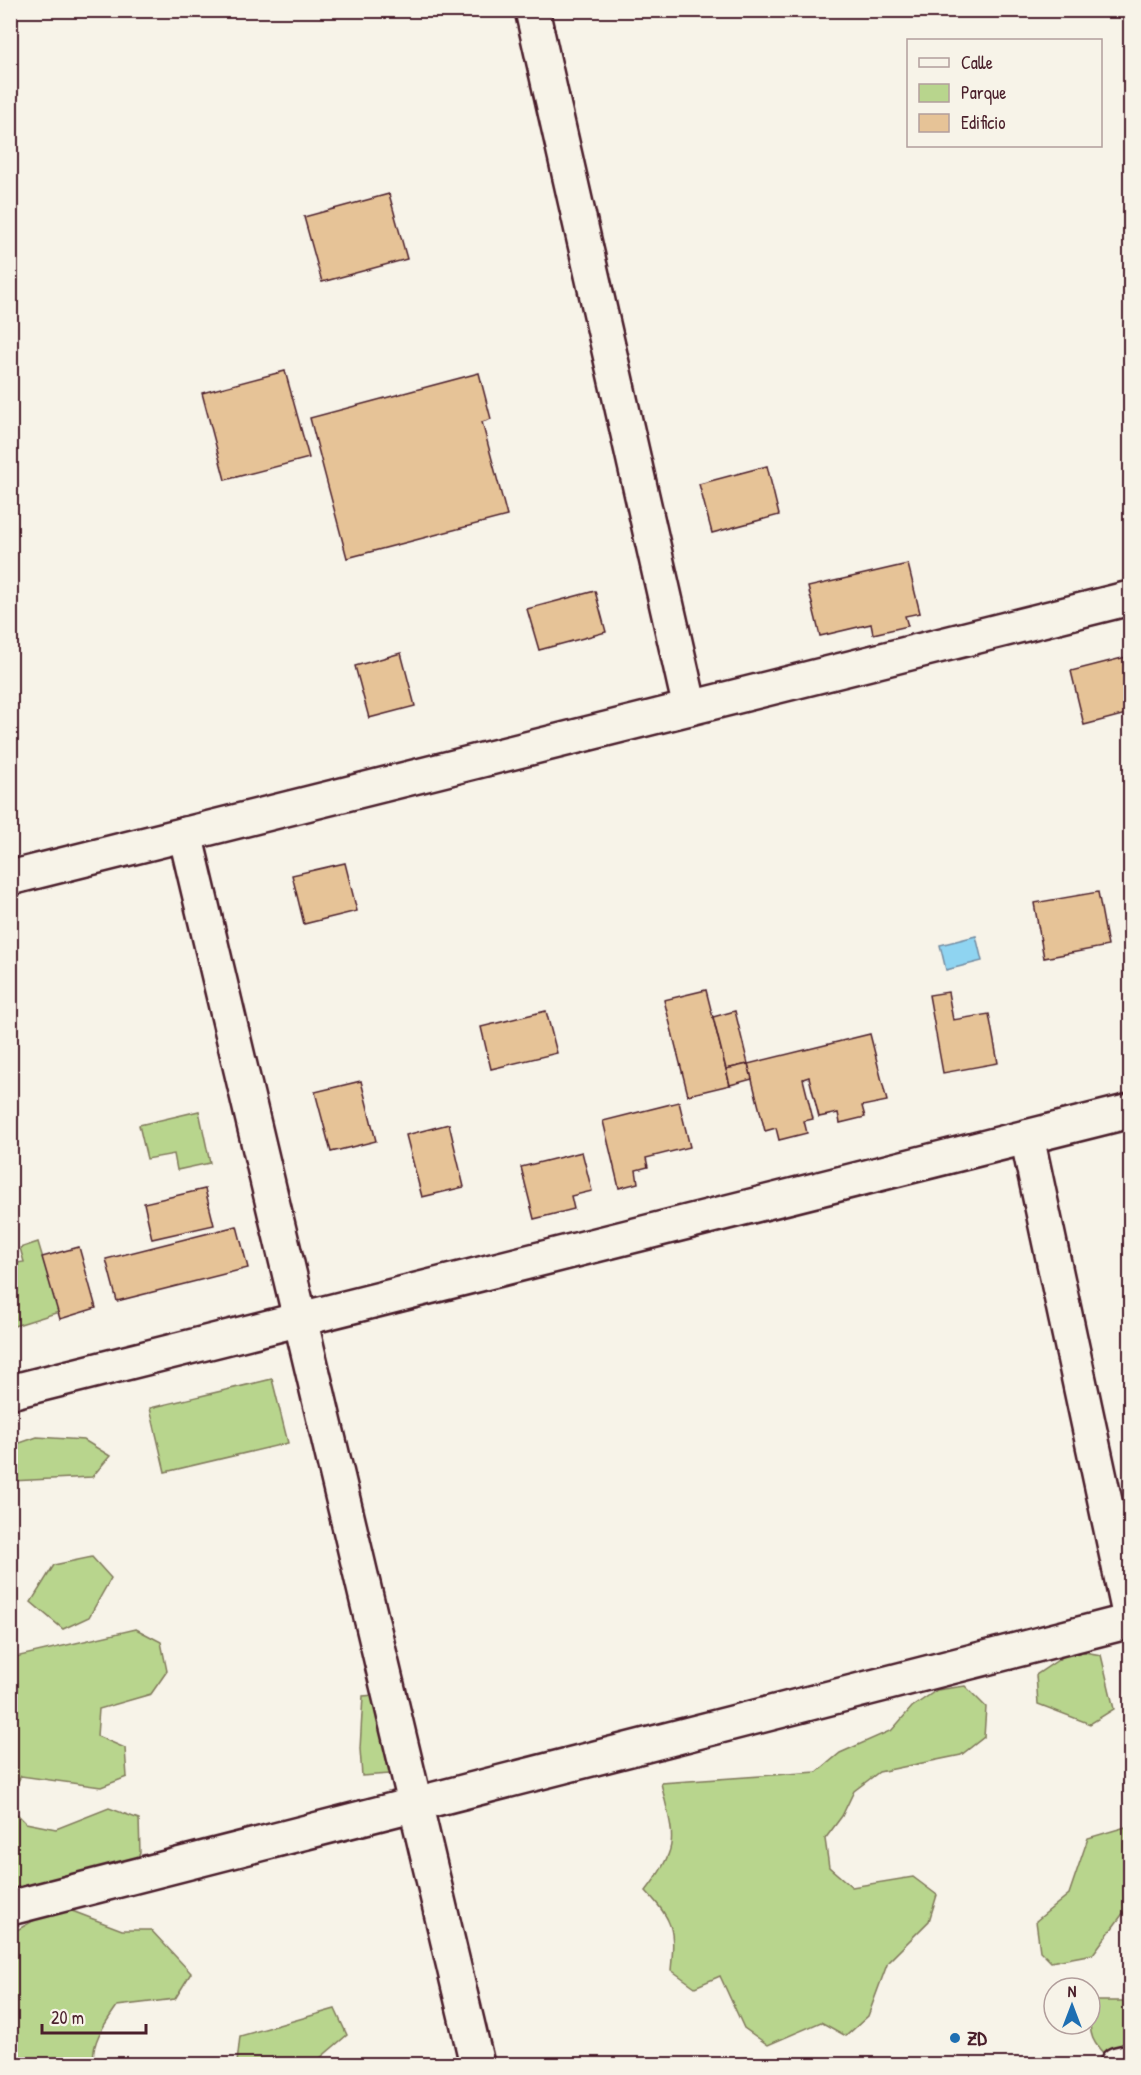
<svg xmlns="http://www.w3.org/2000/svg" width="1141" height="2075" font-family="'Patrick Hand',sans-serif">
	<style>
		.green { fill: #b8d58d; stroke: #817a5c; stroke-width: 1.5 }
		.water { fill: #8fd4f1; stroke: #738ca2; stroke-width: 1.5 }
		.building { fill: #e6c397; stroke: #4a1f2b; stroke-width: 1.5 }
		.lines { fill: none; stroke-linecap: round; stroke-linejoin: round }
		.minor-casing { stroke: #4a1f2b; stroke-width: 38 }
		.minor { stroke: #f7f3e8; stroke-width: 33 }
		.poi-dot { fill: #1f6fb2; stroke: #f7f3e8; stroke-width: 2 }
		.labels { text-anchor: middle; stroke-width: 4.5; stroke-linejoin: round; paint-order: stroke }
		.poi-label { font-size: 20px; font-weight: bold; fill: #4a1f2b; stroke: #f7f3e8; text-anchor: start }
	</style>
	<rect width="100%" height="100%" fill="#f7f3e8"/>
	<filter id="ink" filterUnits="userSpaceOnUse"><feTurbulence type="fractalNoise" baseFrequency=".0167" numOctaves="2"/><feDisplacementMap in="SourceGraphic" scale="12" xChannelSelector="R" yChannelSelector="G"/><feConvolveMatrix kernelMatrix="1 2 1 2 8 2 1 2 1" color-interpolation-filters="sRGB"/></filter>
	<g filter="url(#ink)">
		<!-- green -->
		<g class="green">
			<polygon points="199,1111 210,1163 177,1170 174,1154 147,1159 139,1125"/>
			<polygon points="38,1242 59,1312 11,1327 10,1264 24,1262 20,1248"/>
			<polygon points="272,1379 288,1443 165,1472 150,1408"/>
			<polygon points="37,1437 84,1440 110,1456 92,1477 11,1481 11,1446"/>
			<polygon points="92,1557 111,1578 89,1617 63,1629 31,1602 54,1565"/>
			<polygon points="136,1629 161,1642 167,1671 151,1694 99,1709 97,1736 125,1748 127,1777 101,1787 21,1776 11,1794 11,1658"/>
			<polygon points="1073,1650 1101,1655 1114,1709 1090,1724 1038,1704 1036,1675"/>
			<path d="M965,1686L986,1707L984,1737L961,1755L879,1772L854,1791L842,1816L825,1839L829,1867L852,1887L913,1877L937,1895L929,1921L888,1962L868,2016L846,2036L821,2022L768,2045L744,2028L720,1976L695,1987L671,1970C675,1930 674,1921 646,1891C682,1844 673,1837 661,1783L817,1772L840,1753L892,1730L912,1707L937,1690Z"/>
			<polygon points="389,1694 404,1773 362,1776 360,1749 363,1696"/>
			<polygon points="10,1807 26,1823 56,1829 109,1808 139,1819 140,1853 126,1879 11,1906"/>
			<polygon points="1129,1826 1130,1904 1093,1954 1051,1962 1040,1951 1036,1921 1069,1894 1088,1838"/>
			<path d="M59,1906L122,1930H151L191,1973L175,1999L117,2006C106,2022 90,2043 94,2064H11L10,1934Z"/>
			<path d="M1090,2001H1130V2064L1114,2063C1087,2040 1090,2034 1090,2001Z"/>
			<polygon points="335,2009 347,2035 313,2064 237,2063 240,2036"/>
		</g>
		<!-- water -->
		<polygon class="water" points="976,936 982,961 946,970 940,945"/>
		<!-- building -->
		<g class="building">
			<polygon points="389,194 407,259 322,282 304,217"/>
			<polygon points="285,371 309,458 225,480 202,393"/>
			<polygon points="479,373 491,419 482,422 507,516 347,558 310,418"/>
			<polygon points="767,466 779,515 712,533 699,484"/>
			<polygon points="908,564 920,613 905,616 908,626 873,634 871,624 820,636 808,587"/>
			<polygon points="595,591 606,632 539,650 527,609"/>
			<polygon points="401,653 415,706 369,718 355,666"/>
			<polygon points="1130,656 1130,713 1084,725 1071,671"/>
			<polygon points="345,863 357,911 304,924 292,875"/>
			<polygon points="1098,892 1108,946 1044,958 1034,903"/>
			<polygon points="706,990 730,1085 688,1095 664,1000"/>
			<polygon points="948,992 953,1020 989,1014 998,1063 943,1073 929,995"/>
			<polygon points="546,1011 557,1053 491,1069 481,1027"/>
			<polygon points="735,1011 748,1064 726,1069 713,1017"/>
			<polygon points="870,1034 887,1101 862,1106 865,1117 840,1123 838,1113 819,1117 809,1077 803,1079 813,1119 804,1121 807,1133 779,1140 776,1128 765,1131 748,1064"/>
			<polygon points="748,1064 752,1079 730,1085 726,1069"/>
			<polygon points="361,1081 376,1141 331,1152 315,1092"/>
			<polygon points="679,1102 690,1147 646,1158 648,1167 636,1170 638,1183 619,1188 603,1121"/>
			<polygon points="449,1124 464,1187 422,1197 406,1135"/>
			<polygon points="582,1152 592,1191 571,1196 574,1209 534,1219 521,1167"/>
			<polygon points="205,1189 214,1225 152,1239 144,1203"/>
			<polygon points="237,1226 248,1268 117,1301 106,1259"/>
			<polygon points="79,1247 96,1308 60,1319 42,1257"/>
		</g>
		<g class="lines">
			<!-- minor casing -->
			<g class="minor-casing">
				<g id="minor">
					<polyline points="532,10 690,708"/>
					<polyline points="185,834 477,2064"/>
					<polyline points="10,878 1130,598"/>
					<polyline points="1027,1137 1130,1618"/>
					<polyline points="10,1392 1130,1111"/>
					<polyline points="10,1908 1130,1621"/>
					<polyline points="1117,2064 1130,2061"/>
				</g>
			</g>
			<!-- minor -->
			<use href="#minor" class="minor"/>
		</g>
	</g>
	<!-- markers -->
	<circle class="poi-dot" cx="955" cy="2038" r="6"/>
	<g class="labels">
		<!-- poi labels -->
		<g class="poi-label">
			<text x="967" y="2045">ZD</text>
		</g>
	</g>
	<!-- margin -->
	<rect width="1141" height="2075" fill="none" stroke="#f7f3e8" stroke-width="36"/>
	<rect x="18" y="18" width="1105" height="2039" fill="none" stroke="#4a1f2b" stroke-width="2" filter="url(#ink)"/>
	<!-- legend -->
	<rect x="907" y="39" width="195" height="108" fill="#f7f3e8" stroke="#b29e9c" stroke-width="1.5"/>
	<rect x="919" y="58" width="30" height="9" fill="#f7f3e8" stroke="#b29e9c" stroke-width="1.5"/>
	<text x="961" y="69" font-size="18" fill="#4a1f2b">Calle</text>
	<rect x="919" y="84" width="30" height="18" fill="#b8d58d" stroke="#b29e9c" stroke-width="1.5"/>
	<text x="961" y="99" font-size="18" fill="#4a1f2b">Parque</text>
	<rect x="919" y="114" width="30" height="18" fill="#e6c397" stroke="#b29e9c" stroke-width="1.5"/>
	<text x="961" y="129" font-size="18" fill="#4a1f2b">Edificio</text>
	<!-- north arrow -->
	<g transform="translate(1072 2006)"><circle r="28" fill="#f7f3e8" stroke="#b29e9c" stroke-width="1.5"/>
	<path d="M0-4.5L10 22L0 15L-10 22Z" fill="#1f6fb2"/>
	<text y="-9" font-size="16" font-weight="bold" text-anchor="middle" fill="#4a1f2b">N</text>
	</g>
	<!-- scale -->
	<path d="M42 2024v9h104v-9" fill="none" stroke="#4a1f2b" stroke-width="3"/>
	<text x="51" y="2024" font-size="18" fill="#4a1f2b" stroke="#f7f3e8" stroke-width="4.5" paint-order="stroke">20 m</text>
</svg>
